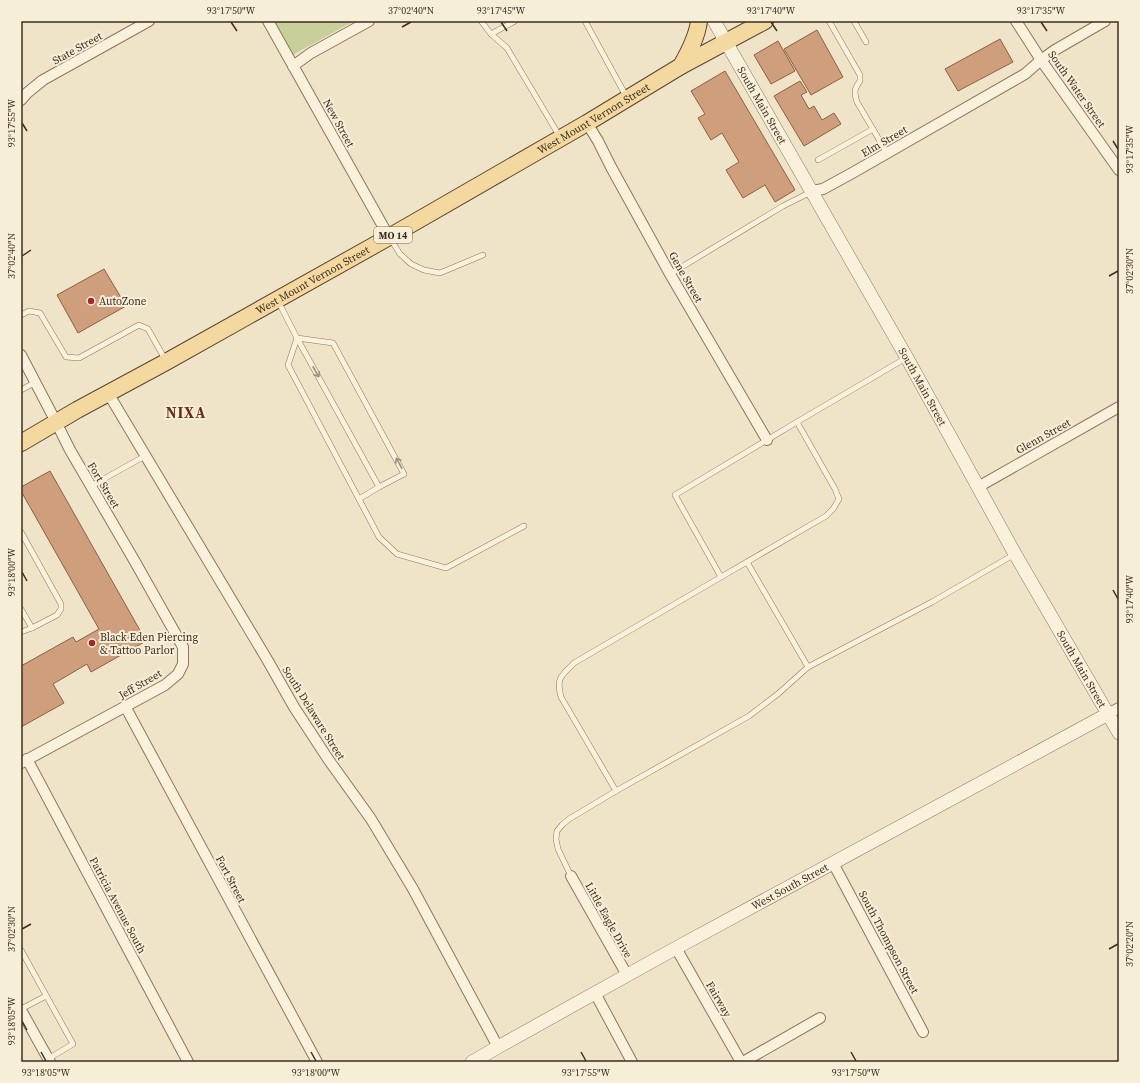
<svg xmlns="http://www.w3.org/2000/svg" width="1140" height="1083" font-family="'Source Serif 4',serif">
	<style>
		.green { fill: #c9cf9b }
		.building { fill: #cf9f7d; stroke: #8d5f41 }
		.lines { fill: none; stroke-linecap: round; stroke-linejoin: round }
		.service-casing { stroke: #8d765c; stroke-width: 6 }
		.minor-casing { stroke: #8d765c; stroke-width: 12 }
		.tertiary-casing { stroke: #8d765c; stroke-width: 14 }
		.primary-casing { stroke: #5b4430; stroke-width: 18 }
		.service { stroke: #faf1dc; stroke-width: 5 }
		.minor { stroke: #faf1dc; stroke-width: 10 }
		.tertiary { stroke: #faf1dc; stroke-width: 13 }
		.primary { stroke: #f3d9a0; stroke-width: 16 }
		.oneway { stroke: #9c907e }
		.ticks { fill: none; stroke: #3d2e20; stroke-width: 1.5 }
		.poi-dot { fill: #9e2a2b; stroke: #f7eed8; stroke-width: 1.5 }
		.labels { text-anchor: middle; stroke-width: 4; stroke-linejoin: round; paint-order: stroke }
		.shield { fill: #f7eed8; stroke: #756857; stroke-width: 1 }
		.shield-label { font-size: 10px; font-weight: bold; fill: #3d2e20 }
		.street-label { font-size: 11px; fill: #3d2e20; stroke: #f7eed8 }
		.poi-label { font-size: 11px; fill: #3d2e20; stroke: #f7eed8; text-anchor: start }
		.district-label { font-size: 15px; font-weight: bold; letter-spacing: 1px; fill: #6b2e1e; stroke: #f7eed8 }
		.neatline { fill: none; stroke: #3d2e20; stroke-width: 1.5 }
		.ticks-label { font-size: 10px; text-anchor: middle; fill: #3d2e20 }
	</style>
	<rect width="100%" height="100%" fill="#f0e4c8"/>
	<!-- green -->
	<polygon class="green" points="272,21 354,21 291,56"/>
	<!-- building -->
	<g class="building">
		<polygon points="817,30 843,77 811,95 784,49"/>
		<polygon points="1000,39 1013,62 958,91 945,69"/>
		<polygon points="778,41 795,71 771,84 754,55"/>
		<polygon points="725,71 795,190 775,202 765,185 743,198 726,170 739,162 722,133 711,140 698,118 705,114 691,91"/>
		<polygon points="800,81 807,92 801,95 809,109 814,106 822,120 834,113 841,124 804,146 774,96"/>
		<polygon points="104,269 126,306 78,333 57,295"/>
		<polygon points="50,471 146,641 91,672 87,664 53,684 64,703 21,727 21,666 73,637 76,642 99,629 21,491 21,487"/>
	</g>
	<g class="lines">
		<!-- service casing -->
		<g class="service-casing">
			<g id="service">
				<polyline points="481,21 491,34 507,48 560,137"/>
				<polyline points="585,21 626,96"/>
				<path d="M829,21L860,75V81C854,89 854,92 857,102L887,153"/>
				<polyline points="854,21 866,42"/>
				<polyline points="491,34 515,21"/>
				<polyline points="818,160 873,129"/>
				<polyline points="390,238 400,254 411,264 424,270 440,273 483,255"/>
				<polyline points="670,274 783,206 811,192"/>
				<polyline points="278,301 297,338 379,487 404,474 333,343 297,338"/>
				<polyline points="21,315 29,311 40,313 66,357 79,358 139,325 148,329 166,361"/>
				<polyline points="297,338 288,365 379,537 397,554 446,568 524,526"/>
				<polyline points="21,390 36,382"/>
				<polyline points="91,486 145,456"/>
				<polyline points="359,499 379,487"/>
				<polyline points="21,532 61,604 61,609 57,615 32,628 21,609"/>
				<polyline points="747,562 808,667"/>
				<polyline points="721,577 826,516 833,509 839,499 835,489 797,422 906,358"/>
				<polyline points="21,632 32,628"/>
				<polyline points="616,791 749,716 779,693 808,667 932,602 1015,554"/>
				<path d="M571,876L558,849L556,839L557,831L562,825L569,819L616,791L561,697C556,678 561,676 574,663L721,577L675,495L797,422"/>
				<polyline points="21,950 73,1044 48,1059"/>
				<polyline points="21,1009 46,996"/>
			</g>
		</g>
		<!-- minor casing -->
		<g class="minor-casing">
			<g id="minor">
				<polyline points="268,21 389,237"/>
				<polyline points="1016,21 1041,60 1119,170"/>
				<polyline points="293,66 311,53 369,21"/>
				<polyline points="21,100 27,93 43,80 149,21"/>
				<polyline points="587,123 598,141 611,167 670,274 767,440"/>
				<polyline points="812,191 823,189 854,172 1025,74 1041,60 1055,50 1105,21"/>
				<polyline points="21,355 56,422 70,450 134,560 183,647 183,664 178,674 165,685 21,763"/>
				<polyline points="108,393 268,661 294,707 328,759 371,819 413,889 498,1047"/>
				<polyline points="978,487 1119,407"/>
				<polyline points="125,706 317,1062"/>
				<polyline points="1108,714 1119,708"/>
				<polyline points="27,759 188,1062"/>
				<polyline points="833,863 923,1032"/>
				<polyline points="571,876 627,975"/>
				<polyline points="676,948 741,1062"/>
				<polyline points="595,993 632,1062"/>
				<polyline points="21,1010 50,1062"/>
				<polyline points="743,1062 820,1018"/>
			</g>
		</g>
		<!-- tertiary casing -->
		<g class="tertiary-casing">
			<g id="tertiary">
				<path id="s1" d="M714,21L907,358L1015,554L1119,733"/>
				<path id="s2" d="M472,1062L498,1047L676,948L1108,714"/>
			</g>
		</g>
		<!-- primary casing -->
		<g class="primary-casing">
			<g id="primary">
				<path d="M681,66C689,52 697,37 699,21"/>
				<path id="s3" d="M21,443L77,410L166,362L389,237L587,123L681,66L765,21"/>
			</g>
		</g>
		<!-- service -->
		<use href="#service" class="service"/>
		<!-- minor -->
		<use href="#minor" class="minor"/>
		<!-- tertiary -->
		<use href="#tertiary" class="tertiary"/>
		<!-- primary -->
		<use href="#primary" class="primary"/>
	</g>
	<!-- one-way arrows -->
	<defs><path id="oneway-shaft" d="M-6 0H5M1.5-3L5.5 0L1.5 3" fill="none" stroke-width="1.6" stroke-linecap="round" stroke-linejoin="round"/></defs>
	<g class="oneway">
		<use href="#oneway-shaft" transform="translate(316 372) rotate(61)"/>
		<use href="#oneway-shaft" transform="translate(399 463) rotate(-118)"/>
	</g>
	<!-- ticks -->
	<path class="ticks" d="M231,22L237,31M501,22L507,31M771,22L777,31M1041,22L1047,31M402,27L411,22M22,123L27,131M1113,141L1118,149M22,256L31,250M1109,276L1118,271M22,572L27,581M1113,590L1118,599M22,929L31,924M1109,949L1118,944M22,1021L27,1030M41,1052L46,1061M311,1052L316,1061M581,1052L586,1061M851,1052L856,1061"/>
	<!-- markers -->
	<g class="poi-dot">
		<circle cx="91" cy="301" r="4"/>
		<circle cx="92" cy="643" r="4"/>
	</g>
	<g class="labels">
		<!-- shield labels -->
		<rect class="shield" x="374" y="227" width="38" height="16" rx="3"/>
		<g class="shield-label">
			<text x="393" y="239">MO 14</text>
		</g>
		<!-- street labels -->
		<g class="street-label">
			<text transform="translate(77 48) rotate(-29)" y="4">State Street</text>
			<text transform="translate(1077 89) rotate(55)" y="4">South Water Street</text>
			<text dy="4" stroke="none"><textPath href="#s1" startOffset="97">South Main Street</textPath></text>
			<text dy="4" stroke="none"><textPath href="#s3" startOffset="658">West Mount Vernon Street</textPath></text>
			<text transform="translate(339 123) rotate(61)" y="4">New Street</text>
			<text transform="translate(884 141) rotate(-30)" y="4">Elm Street</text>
			<text transform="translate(686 277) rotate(60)" y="4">Gene Street</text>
			<text dy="4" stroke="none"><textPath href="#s3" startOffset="334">West Mount Vernon Street</textPath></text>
			<text dy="4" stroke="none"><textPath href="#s1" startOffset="421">South Main Street</textPath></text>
			<text transform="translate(1043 436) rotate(-29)" y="4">Glenn Street</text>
			<text transform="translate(104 485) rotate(59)" y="4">Fort Street</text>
			<text dy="4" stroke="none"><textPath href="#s1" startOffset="745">South Main Street</textPath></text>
			<text transform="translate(140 684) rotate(-30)" y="4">Jeff Street</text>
			<text transform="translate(314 713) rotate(58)" y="4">South Delaware Street</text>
			<text transform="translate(231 879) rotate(62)" y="4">Fort Street</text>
			<text dy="4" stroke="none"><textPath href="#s2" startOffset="363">West South Street</textPath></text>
			<text transform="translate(118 905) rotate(62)" y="4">Patricia Avenue South</text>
			<text transform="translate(609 920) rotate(61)" y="4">Little Eagle Drive</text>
			<text transform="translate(889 942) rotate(62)" y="4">South Thompson Street</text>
			<text transform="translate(719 999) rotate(60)" y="4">Fairway</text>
		</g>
		<!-- poi labels -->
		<g class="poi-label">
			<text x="99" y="305">AutoZone</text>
			<text x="100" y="641">Black Eden Piercing<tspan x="100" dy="13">&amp; Tattoo Parlor</tspan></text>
		</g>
		<!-- district labels -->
		<g class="district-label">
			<text x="186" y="418">NIXA</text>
		</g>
	</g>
	<!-- border -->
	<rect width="1140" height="1083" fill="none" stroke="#f7eed8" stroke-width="44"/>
	<rect x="22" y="22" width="1096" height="1039" class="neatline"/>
	<g class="ticks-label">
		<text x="231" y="14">93°17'50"W</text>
		<text x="411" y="14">37°02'40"N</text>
		<text x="501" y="14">93°17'45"W</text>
		<text x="771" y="14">93°17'40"W</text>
		<text x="1041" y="14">93°17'35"W</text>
		<text transform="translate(11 123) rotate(-90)" y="4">93°17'55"W</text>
		<text transform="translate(1129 149) rotate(-90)" y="4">93°17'35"W</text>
		<text transform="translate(11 256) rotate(-90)" y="4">37°02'40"N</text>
		<text transform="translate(1129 271) rotate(-90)" y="4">37°02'30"N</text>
		<text transform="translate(11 572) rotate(-90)" y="4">93°18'00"W</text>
		<text transform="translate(1129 599) rotate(-90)" y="4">93°17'40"W</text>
		<text transform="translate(11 929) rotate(-90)" y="4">37°02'30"N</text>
		<text transform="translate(1129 944) rotate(-90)" y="4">37°02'20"N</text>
		<text transform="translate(11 1021) rotate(-90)" y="4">93°18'05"W</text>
		<text x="46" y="1076">93°18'05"W</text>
		<text x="316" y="1076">93°18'00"W</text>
		<text x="586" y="1076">93°17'55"W</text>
		<text x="856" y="1076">93°17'50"W</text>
	</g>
</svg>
